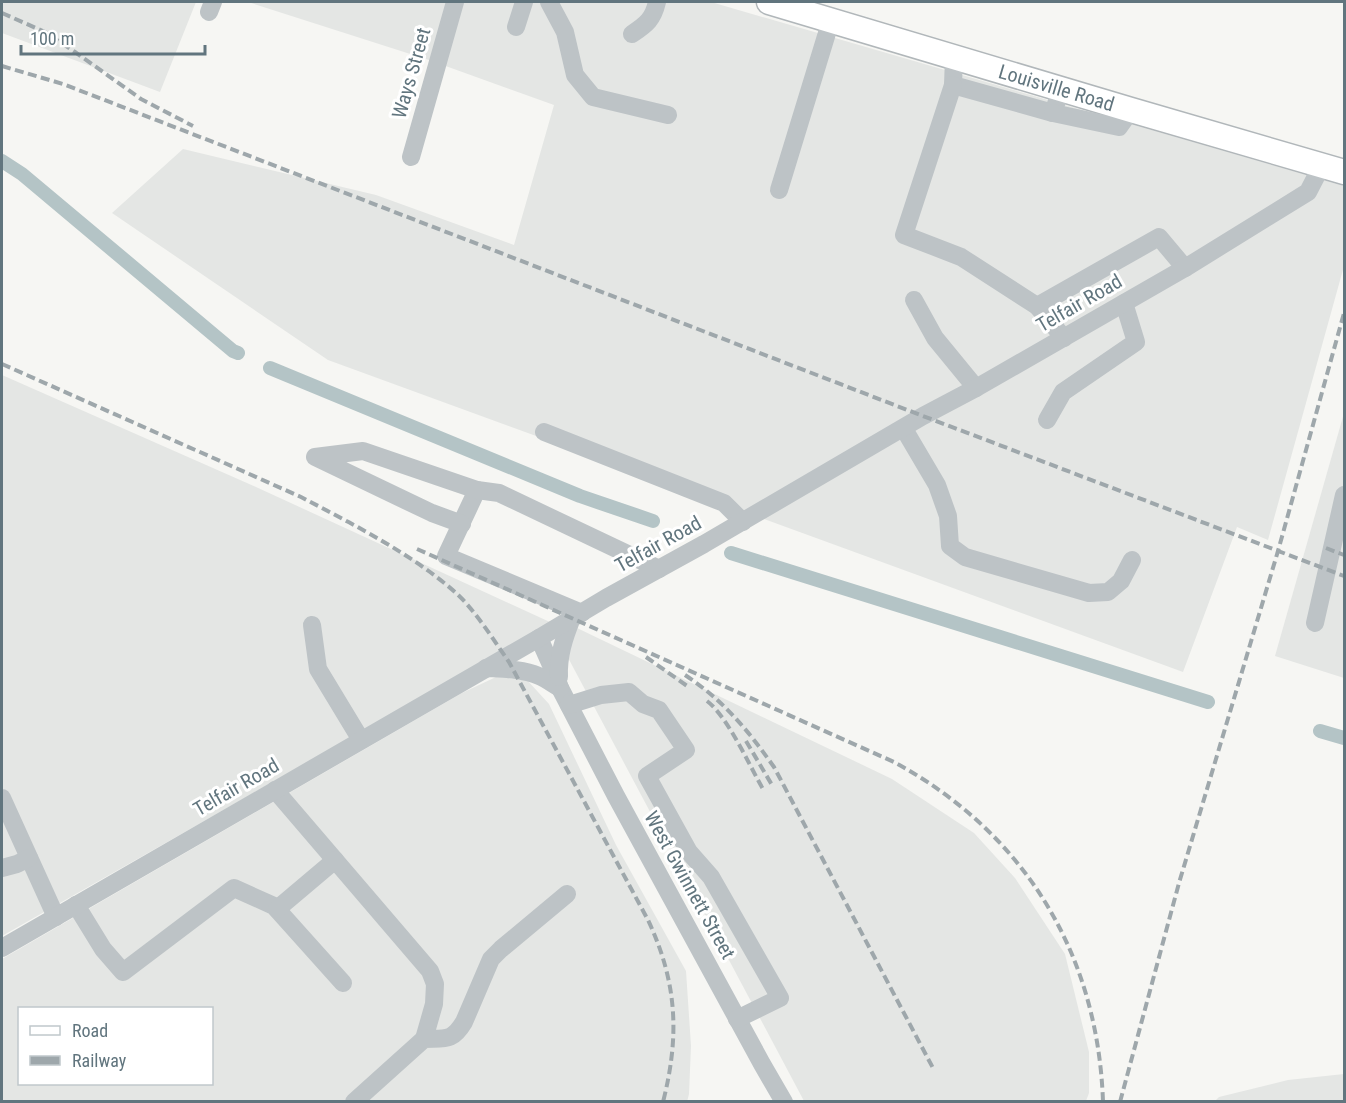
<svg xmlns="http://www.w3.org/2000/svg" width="1346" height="1103" font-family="'Roboto Condensed',sans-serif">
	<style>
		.built { fill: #e4e6e4; fill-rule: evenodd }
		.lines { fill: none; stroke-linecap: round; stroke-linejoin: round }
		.canal { stroke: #b4c4c6; stroke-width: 14 }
		.major-casing { stroke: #b1b7ba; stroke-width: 27 }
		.minor { stroke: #bdc3c6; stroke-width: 18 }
		.major { stroke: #fff; stroke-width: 24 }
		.rail { stroke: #9ea7ab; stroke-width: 4; stroke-dasharray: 9 4.5; stroke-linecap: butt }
		.labels { text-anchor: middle; stroke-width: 6; stroke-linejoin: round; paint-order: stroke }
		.street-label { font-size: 20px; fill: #61757e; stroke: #fff }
	</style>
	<rect width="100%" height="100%" fill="#f6f6f3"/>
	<!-- built -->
	<g class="built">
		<polygon points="2,2 196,2 160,92 2,33"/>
		<polygon points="248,2 711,2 1344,186 1344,266 1268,540 1237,527 1183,672 328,360 112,213 183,149 376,195 514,245 554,105 429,60"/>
		<polygon points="2,375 256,487 552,623 2,936"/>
		<polygon points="1344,413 1344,678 1275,656"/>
		<polygon points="577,628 892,779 974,833 1015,878 1065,954 1089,1052 1089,1093 1086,1101 804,1101 565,652"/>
		<path d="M496,677L527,680L549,704L616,845L686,971L691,1046L689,1094L687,1102L2,1101V959L462,693ZM20,1008H212V1084H20Z"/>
		<polygon points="1344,1074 1344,1101 1215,1101 1219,1097 1288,1080"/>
	</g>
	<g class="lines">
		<!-- canal -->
		<g class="canal">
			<polyline points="2,161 22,174 233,351 238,353"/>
			<polyline points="270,368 580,496 653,521"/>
			<polyline points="731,553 1208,702"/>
			<polyline points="1320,731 1344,738"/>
		</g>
		<!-- major casing -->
		<g class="major-casing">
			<g id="major">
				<path id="s1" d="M769,2L1131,110L1344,172"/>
			</g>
		</g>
		<!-- minor -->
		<g class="minor">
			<polyline points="549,2 565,32 575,75 593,97 668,115"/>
			<polyline points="209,12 213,2"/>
			<polyline points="516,27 524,2"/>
			<path d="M632,34C647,24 653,19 657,2"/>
			<polyline points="954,57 953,85 1053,113 1061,89"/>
			<polyline points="953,85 904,235 961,257 1037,306 1064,338"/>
			<polyline points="1053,113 1119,127 1131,110"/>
			<polyline points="411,157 455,2"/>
			<polyline points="779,190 831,20"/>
			<polyline points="914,300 935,338 976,388"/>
			<polyline points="1037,306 1159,237 1185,268"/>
			<polyline points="1047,420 1063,392 1136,342 1124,303"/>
			<polyline points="904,429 937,485 948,516 950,546 965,557 1089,593 1108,592 1121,581 1132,560"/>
			<polyline points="544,432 724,503 743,522"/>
			<polyline points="477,490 446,556 582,613"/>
			<polyline points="462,524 432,513 315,457 363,451 477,490 499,493 659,569"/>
			<polyline points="1315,623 1344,495"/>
			<polyline points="312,625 318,669 361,740"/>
			<polyline points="539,638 555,674 560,688 616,796 762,1064 784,1102"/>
			<path d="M486,668C504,669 522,669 539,676C546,679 553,684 560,688"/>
			<path d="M559,677C558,656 564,638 572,618"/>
			<polyline points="569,705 601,695 629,692 643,704 659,710 686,750 647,776 689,852 711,877 780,998 737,1019"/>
			<polyline points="275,790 430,971 435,984 434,1004 424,1039"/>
			<polyline points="2,798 56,917"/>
			<polyline points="2,868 17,864 29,858"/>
			<polyline points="76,905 103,949 123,972 234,888 274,906 343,983"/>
			<polyline points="277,909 335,860"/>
			<polyline points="2,948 539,638 606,598 704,544 923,416 976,388 1185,268 1308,192 1322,165"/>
			<path d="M354,1102L424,1039C445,1038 452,1042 464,1022L491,959L501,949L567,894"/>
		</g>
		<!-- major -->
		<use href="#major" class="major"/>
		<!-- rail -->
		<g class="rail">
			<polyline points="2,13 45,32 75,52 141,99 193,126"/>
			<polyline points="2,66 63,84 923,416 1344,576"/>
			<path d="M2,364L301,497C345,520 390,543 430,572C442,581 455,591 465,602C482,621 495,642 509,662L648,920C677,982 680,1035 663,1102"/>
			<polyline points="1326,548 1344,555"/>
			<path d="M417,549L894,762C1025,833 1098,954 1103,1102"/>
			<polyline points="646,657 690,688"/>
			<path d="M685,675C724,701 747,729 774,767L934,1070"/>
			<path d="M707,701C728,717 749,765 763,789"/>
			<polyline points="746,741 772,785"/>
			<polyline points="1120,1102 1179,883 1278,551 1344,313"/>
		</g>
	</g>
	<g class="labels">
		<!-- street labels -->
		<g class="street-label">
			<text transform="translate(411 73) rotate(-74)" y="7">Ways Street</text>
			<text dy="7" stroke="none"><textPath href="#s1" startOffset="300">Louisville Road</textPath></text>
			<text transform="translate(1079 303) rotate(-30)" y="7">Telfair Road</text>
			<text transform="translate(658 544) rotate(-29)" y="7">Telfair Road</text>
			<text transform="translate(236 787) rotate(-30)" y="7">Telfair Road</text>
			<text transform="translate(690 885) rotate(61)" y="7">West Gwinnett Street</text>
		</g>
	</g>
	<!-- border -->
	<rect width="1346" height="1103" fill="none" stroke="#61757e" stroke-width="6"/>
	<!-- legend -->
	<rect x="18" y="1007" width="195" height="78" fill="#ffffff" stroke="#c0c8cb" stroke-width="1.5"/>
	<rect x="30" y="1026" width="30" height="9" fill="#ffffff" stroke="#c0c8cb" stroke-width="1.5"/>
	<text x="72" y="1037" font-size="18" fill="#61757e">Road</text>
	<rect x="30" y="1056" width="30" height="9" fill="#9ea7ab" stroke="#c0c8cb" stroke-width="1.5"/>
	<text x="72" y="1067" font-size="18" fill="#61757e">Railway</text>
	<!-- scale -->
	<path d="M21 45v9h184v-9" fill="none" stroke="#61757e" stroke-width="3"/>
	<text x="30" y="45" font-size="18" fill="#61757e" stroke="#ffffff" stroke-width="4.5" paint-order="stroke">100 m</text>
</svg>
